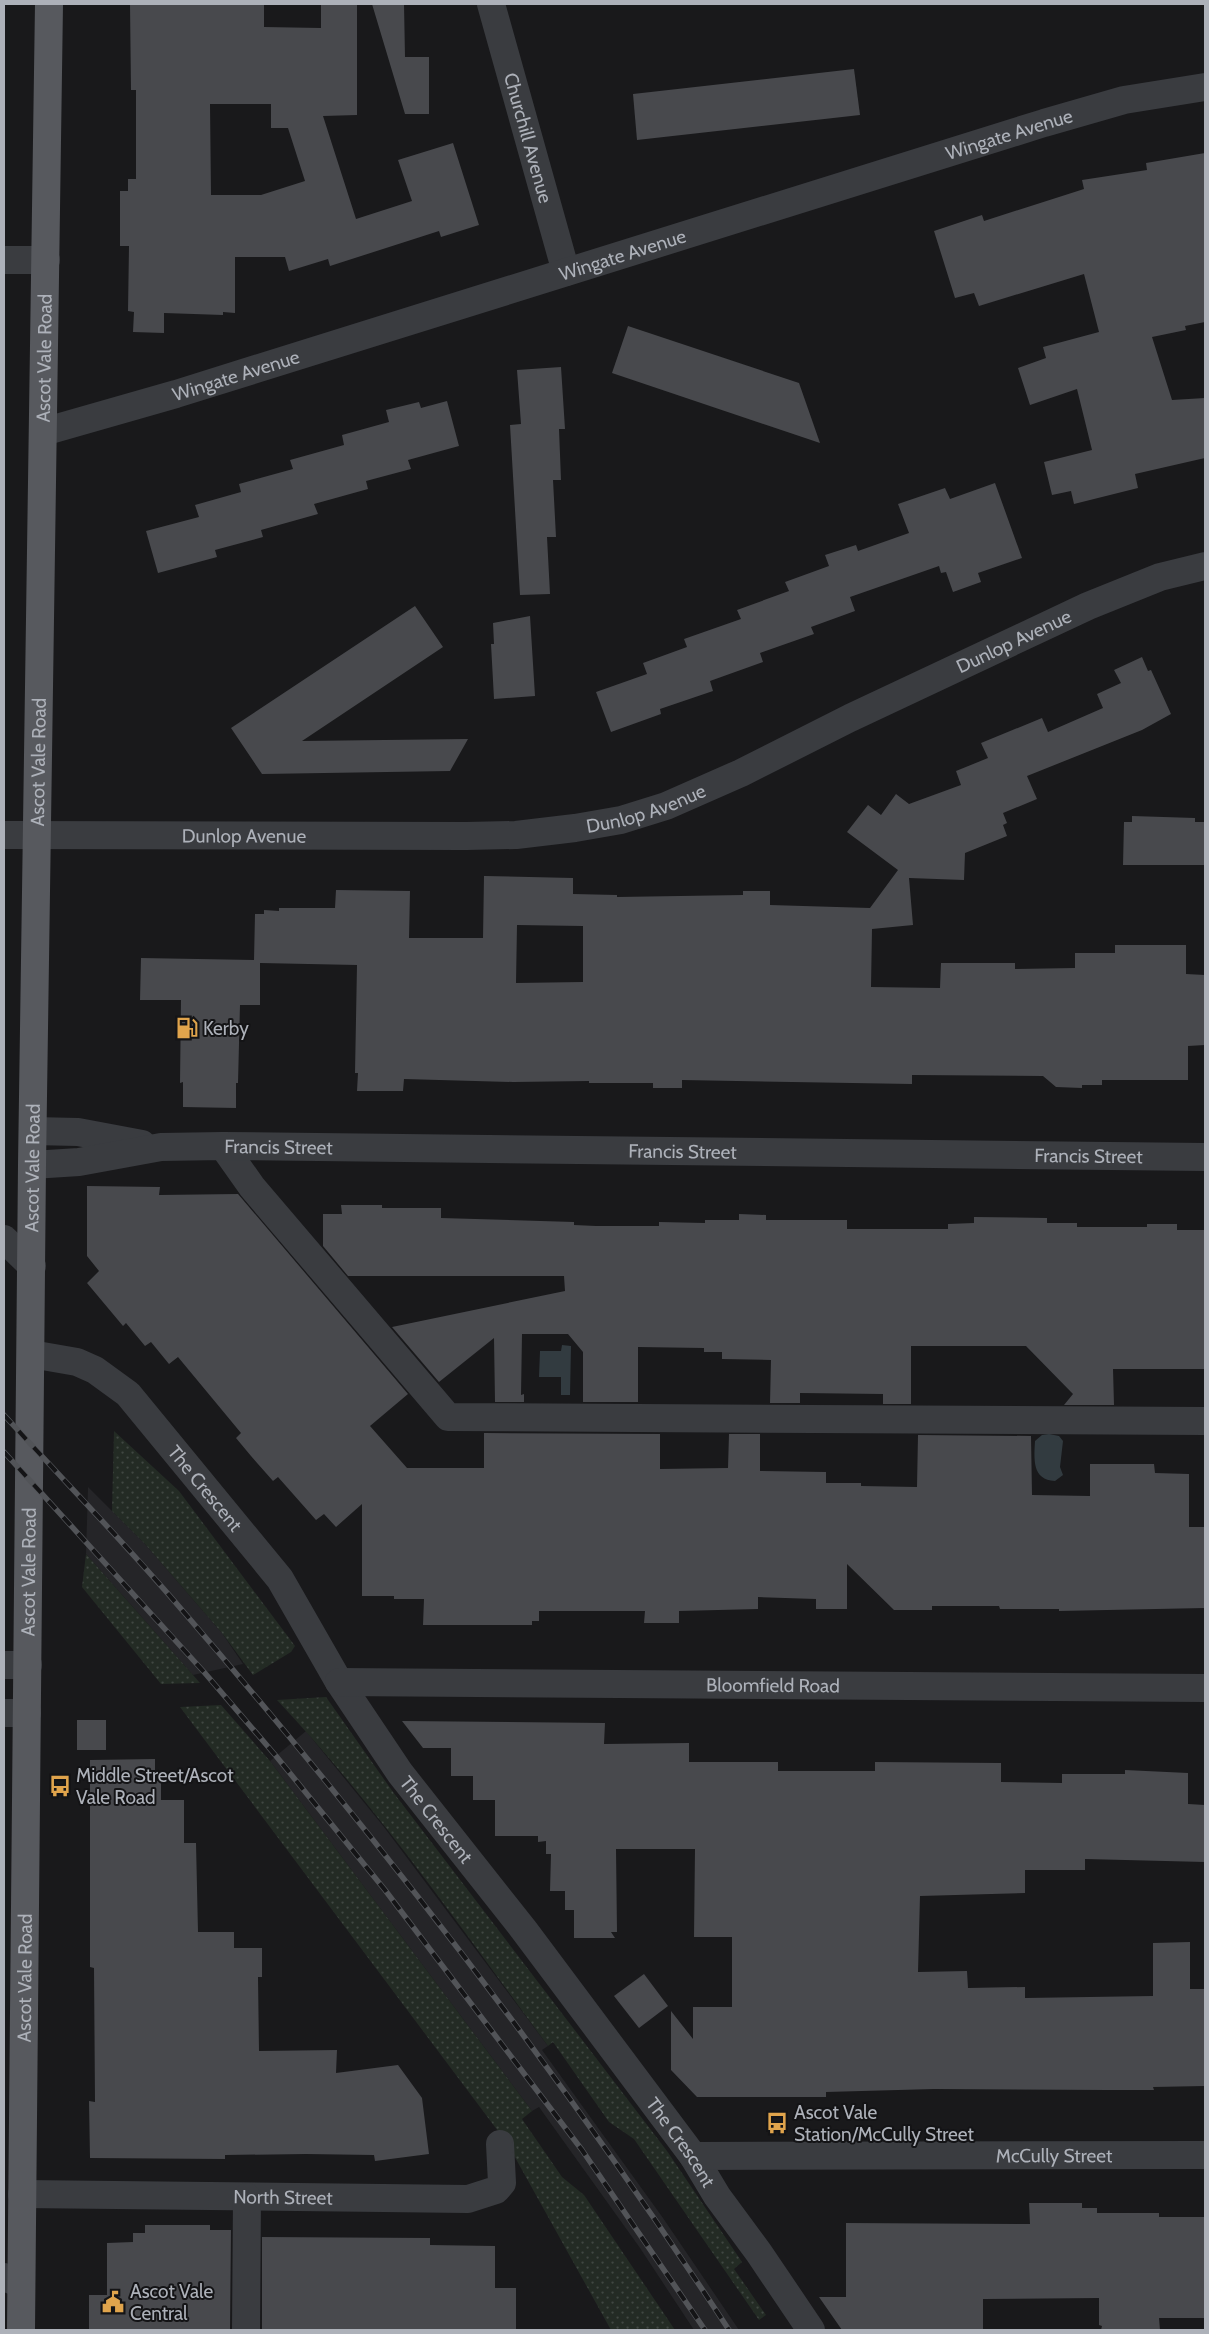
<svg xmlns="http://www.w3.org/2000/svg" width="1209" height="2334" font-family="Cabin,sans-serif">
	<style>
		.built { fill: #252528 }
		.grass { fill: url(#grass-dots) }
		.water { fill: #323b40 }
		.building { fill: #48494d; fill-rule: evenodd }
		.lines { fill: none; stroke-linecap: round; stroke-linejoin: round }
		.minor { stroke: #3a3c40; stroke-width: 28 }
		.major { stroke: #57595e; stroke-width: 28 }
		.rail-casing { stroke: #525458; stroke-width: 5.5 }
		.rail { stroke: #141416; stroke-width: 4; stroke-dasharray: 11; stroke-linecap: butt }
		.labels { text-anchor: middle; stroke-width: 4; stroke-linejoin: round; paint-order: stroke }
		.street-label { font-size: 19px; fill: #adb1b9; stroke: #141416 }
		.poi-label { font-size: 19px; fill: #adb1b9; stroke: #141416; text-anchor: start }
	</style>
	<defs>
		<pattern id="grass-dots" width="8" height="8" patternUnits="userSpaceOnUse" patternTransform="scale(1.25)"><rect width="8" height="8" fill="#232b24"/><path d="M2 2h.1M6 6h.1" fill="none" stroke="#404742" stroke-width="1.8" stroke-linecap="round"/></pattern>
	</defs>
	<rect width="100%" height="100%" fill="#19191b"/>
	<!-- built -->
	<g class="built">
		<polygon points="88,1487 145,1544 222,1633 243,1664 193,1675 86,1554"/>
		<polygon points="306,1731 384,1827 548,2046 542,2050 663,2218 739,2330 694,2330 640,2248 539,2107 532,2111 270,1761"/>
	</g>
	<!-- grass -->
	<g class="grass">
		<polygon points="114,1431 179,1491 295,1646 291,1652 253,1675 222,1633 145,1544 112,1511"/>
		<polygon points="86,1554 193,1675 200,1683 161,1684 82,1587"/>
		<path d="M326,1697L393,1792L667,2151L742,2262L734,2269L766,2315L759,2320L634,2139L609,2122L553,2042L548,2046C462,1929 376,1805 277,1700Z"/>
		<polygon points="221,1705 270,1761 532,2111 522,2119 562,2177 584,2195 675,2330 611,2330 507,2143 180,1707"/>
	</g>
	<!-- water -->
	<g class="water">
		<polygon points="562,1345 571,1346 570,1395 561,1395 561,1377 539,1377 540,1351 561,1351"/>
		<path d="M1049,1434L1059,1436L1063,1441L1060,1467L1063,1475L1055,1481C1032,1480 1034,1459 1035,1441L1042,1435Z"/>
	</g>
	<!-- building -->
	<g class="building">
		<path d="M130,4H264V27L321,28V4H357V115L323,116L356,219L412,201L398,160L453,143L479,225L441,237L439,231L330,266L328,259L289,271L285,257H235V313L223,312V315L164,313V333L133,332L134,312L128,311L129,246H120V191H128V179H136V90H131ZM210,104H271V128H288L305,181L261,195H211Z"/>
		<polygon points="372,4 404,4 405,57 429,57 429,114 405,114"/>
		<polygon points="854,69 860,115 637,140 633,94"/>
		<polygon points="1205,153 1205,322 1185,326 1186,330 1152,337 1172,400 1205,398 1205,458 1135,474 1138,488 1074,504 1071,491 1052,495 1044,462 1092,450 1077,389 1030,405 1018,368 1046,358 1043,347 1099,332 1084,274 979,306 974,293 955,298 934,231 982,215 984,221 1084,189 1082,180 1147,170 1146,163"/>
		<polygon points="628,326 799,383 820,443 612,373"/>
		<polygon points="561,367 565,429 559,429 561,480 553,480 556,537 547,537 550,594 520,595 510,425 521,424 517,370"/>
		<polygon points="447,401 459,446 408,460 411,469 366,481 368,489 314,504 318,514 261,530 263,537 215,550 217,557 158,573 146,531 199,517 195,505 241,492 239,484 293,469 290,460 344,445 342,435 389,422 386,410 419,402 421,408"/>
		<polygon points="995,483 1022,558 978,573 981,582 953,592 946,572 941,573 939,566 850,597 855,611 811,627 814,634 760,653 763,662 710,681 713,691 660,709 661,714 611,732 596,692 647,674 643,663 687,647 684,639 741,619 737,610 789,591 785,582 829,566 825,555 856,545 858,551 909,533 898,504 945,488 950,499"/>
		<polygon points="415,606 443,647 302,741 468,739 450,771 262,774 231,728"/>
		<polygon points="530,616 535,696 494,699 491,644 494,644 493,623"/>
		<path d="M1142,657L1148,671L1151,670L1171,714L1142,730L1027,776L1037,799L1003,813L1007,823L1003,825L1007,836L965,853L964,880L909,878L913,925L872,929L871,987L940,988L941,963H1015V969L1075,968V953H1115V945H1186V974L1205,975V1045L1188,1046V1080H1102V1085H1082V1088L1056,1087L1043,1076L912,1075V1084L682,1080V1088H653V1083H589V1081L513,1082L404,1079L403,1091H357L358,1073H355L357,965L260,963V1005H240L238,1083H236V1108L183,1107V1082L180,1083L181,1000H140L141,958L254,960L255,914H264V910L279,911V908H335L336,890L410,891L409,938H483L484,876L573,878V894L617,895V897L743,895V891H770V905L870,908L898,870L847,832L868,805L881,815L896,794L909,804L961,785L956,771L988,758L981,743L1042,718L1048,732L1103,708L1097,694L1121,683L1114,670ZM517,925L583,926V982L516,983Z"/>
		<polygon points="1132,816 1195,818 1195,822 1205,822 1205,865 1123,865 1124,822 1132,822"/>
		<polygon points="87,1186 160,1187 159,1195 238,1194 408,1394 370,1426 407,1468 484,1468 484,1433 660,1434 660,1469 728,1468 729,1434 760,1434 760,1471 826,1472 826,1483 861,1483 861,1486 917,1487 918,1435 1031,1436 1032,1495 1090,1496 1090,1464 1154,1464 1155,1473 1189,1474 1189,1527 1205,1527 1205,1608 1059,1611 1059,1609 1000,1609 999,1606 932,1606 932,1610 894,1610 847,1564 847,1609 816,1609 816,1599 758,1597 758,1609 679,1611 679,1623 644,1623 645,1611 539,1611 539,1621 532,1621 532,1625 423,1625 424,1599 394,1599 394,1596 362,1596 362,1504 336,1527 324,1514 316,1520 278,1477 273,1481 251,1456 236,1438 241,1433 178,1357 169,1364 151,1342 145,1346 126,1323 123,1326 87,1283 99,1271 87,1256"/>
		<polygon points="341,1205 382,1205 382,1208 441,1208 441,1218 574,1222 574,1225 596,1226 659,1226 659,1222 705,1223 705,1220 739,1220 739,1214 766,1215 766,1220 847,1220 847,1229 948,1229 948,1224 974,1223 974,1217 1047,1218 1047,1223 1077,1223 1077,1227 1147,1227 1147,1224 1177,1224 1177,1230 1205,1230 1205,1369 1113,1369 1114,1405 1064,1405 1073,1394 1026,1346 911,1346 911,1404 883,1404 883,1394 800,1393 800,1403 770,1403 771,1360 722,1359 722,1352 704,1352 704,1348 638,1347 638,1402 583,1402 583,1352 568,1334 522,1334 521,1395 524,1394 524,1402 495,1402 494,1338 439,1382 392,1327 565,1291 564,1276 348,1276 323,1246 323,1214 342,1214"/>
		<rect x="77" y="1720" width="29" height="30"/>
		<polygon points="402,1721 605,1723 604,1744 689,1743 689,1762 778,1762 778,1771 875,1771 875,1762 1001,1763 1001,1782 1062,1783 1062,1774 1125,1774 1125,1770 1188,1773 1188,1804 1205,1805 1205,1862 1085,1859 1085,1870 1025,1870 1025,1893 920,1896 918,1972 967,1971 968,1988 1025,1987 1025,1998 1153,1996 1153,1943 1190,1942 1190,1989 1205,1989 1205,2086 1153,2087 1154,2090 1109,2090 934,2089 826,2092 826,2097 697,2097 671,2070 671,2011 693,2039 693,2007 732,2007 732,1937 694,1937 695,1849 616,1849 617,1932 611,1932 615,1938 574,1938 574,1910 565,1910 565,1891 550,1891 551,1854 546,1854 546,1841 538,1842 538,1836 495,1836 495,1800 473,1800 473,1776 451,1776 451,1748 423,1748"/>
		<polygon points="155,1759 155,1781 161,1781 161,1800 184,1800 184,1843 196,1843 198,1932 234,1932 234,1948 262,1948 262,1977 258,1977 259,2051 337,2050 336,2073 398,2065 422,2098 429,2154 375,2161 374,2155 306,2154 225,2155 225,2159 90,2158 89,2101 95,2102 94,1968 90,1967 90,1760"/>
		<polygon points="644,1974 668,2006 639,2028 614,1996"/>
		<polygon points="1029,2203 1082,2203 1082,2208 1097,2208 1097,2213 1159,2213 1159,2217 1205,2217 1205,2318 1159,2318 1160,2330 1101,2330 1102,2326 1099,2325 1099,2298 983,2299 983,2330 842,2330 819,2297 846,2297 846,2223 1030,2224"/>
		<polygon points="145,2225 210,2225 210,2230 231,2230 230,2330 89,2330 89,2295 107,2295 107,2243 133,2242 133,2233 145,2233"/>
		<polygon points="262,2237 430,2238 430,2245 495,2246 495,2288 516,2288 516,2330 262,2330"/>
	</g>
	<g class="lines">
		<!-- minor -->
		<g class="minor">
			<path id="s1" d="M491,4L566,272"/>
			<polyline points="4,260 46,260"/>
			<path id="s2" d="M43,432L176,394L1044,123L1124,100L1205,87"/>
			<path id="s3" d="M4,835L466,836L516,835L575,828L621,820L666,806L741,773L850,718L1088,606L1160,577L1205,566"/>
			<polyline points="33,1131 78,1132 142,1144"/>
			<polyline points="223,1146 252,1187 448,1417 1205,1421"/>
			<path id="s4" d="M32,1165L79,1162L161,1147L223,1146L1205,1157"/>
			<polyline points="4,1239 32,1266"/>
			<path id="s5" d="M31,1354L77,1362L95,1370L128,1394L280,1579L339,1682L400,1773L524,1930L693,2156L717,2196L759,2253L811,2330"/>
			<polyline points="4,1665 28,1665"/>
			<path id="s6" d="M339,1682L1205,1688"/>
			<polyline points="4,1713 27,1713"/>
			<path id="s7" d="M693,2156L1205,2155"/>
			<path id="s8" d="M22,2194L468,2199L496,2190L502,2183L500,2144"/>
			<polyline points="4,2277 21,2284"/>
			<polyline points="246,2330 247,2197"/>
		</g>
		<!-- major -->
		<path class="major" id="s9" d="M21,2330L32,1165L49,4"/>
		<!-- rail casing -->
		<g class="rail-casing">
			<g id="rail">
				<path d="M4,1415C63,1480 125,1543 182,1610C379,1838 564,2078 729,2330"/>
				<polyline points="4,1452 204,1672 276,1756 385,1890 582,2150 705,2330"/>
			</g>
		</g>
		<!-- rail -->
		<use href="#rail" class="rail"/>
	</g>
	<!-- icons -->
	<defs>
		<g id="fuel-bare" transform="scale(1.725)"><path d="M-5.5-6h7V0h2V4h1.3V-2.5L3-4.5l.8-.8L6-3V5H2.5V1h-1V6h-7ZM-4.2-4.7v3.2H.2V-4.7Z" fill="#e0a44c" stroke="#141416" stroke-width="2.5" paint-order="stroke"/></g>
		<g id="bus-bare" transform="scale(1.725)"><path d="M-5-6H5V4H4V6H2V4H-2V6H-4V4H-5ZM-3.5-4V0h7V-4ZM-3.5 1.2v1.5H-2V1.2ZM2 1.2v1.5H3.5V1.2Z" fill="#e0a44c" stroke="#141416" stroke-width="2.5" paint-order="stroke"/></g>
		<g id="civic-bare" transform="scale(1.725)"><path d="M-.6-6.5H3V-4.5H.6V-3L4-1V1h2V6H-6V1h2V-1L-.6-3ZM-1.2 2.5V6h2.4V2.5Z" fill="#e0a44c" stroke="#141416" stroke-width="2.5" paint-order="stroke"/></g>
	</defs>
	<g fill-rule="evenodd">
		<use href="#fuel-bare" x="187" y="1028"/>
		<use href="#bus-bare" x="60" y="1786"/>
		<use href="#bus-bare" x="777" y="2123"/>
		<use href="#civic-bare" x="113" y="2302"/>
	</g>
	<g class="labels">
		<!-- street labels -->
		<g class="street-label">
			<text dy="7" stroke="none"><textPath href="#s2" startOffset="1011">Wingate Avenue</textPath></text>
			<text dy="7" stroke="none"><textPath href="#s1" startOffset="139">Churchill Avenue</textPath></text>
			<text dy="7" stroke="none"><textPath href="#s2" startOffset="606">Wingate Avenue</textPath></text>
			<text dy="7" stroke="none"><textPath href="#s9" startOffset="1972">Ascot Vale Road</textPath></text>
			<text dy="7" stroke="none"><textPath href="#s2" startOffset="201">Wingate Avenue</textPath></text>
			<text dy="7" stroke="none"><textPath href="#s3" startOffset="1050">Dunlop Avenue</textPath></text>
			<text dy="7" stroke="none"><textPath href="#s9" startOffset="1568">Ascot Vale Road</textPath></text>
			<text dy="7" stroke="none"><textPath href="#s3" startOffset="645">Dunlop Avenue</textPath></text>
			<text dy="7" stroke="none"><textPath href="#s3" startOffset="240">Dunlop Avenue</textPath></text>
			<text dy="7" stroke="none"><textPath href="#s4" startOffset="248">Francis Street</textPath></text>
			<text dy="7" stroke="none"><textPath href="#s4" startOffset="652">Francis Street</textPath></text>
			<text dy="7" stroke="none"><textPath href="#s4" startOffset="1058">Francis Street</textPath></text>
			<text dy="7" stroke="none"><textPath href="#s9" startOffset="1162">Ascot Vale Road</textPath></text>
			<text dy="7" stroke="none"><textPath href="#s5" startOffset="229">The Crescent</textPath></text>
			<text dy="7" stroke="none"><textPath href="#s9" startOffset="758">Ascot Vale Road</textPath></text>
			<text dy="7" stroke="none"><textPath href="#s6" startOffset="434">Bloomfield Road</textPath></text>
			<text dy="7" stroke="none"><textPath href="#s5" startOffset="634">The Crescent</textPath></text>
			<text dy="7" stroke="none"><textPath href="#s9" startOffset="352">Ascot Vale Road</textPath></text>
			<text dy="7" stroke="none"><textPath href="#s5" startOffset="1039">The Crescent</textPath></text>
			<text dy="7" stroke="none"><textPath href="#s7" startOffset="361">McCully Street</textPath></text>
			<text dy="7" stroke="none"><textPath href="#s8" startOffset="261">North Street</textPath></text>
		</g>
		<!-- poi labels -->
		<g class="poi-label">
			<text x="203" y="1035">Kerby</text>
			<text x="76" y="1782">Middle Street/Ascot<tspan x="76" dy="22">Vale Road</tspan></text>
			<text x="794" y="2119">Ascot Vale<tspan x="794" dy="22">Station/McCully Street</tspan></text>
			<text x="130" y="2298">Ascot Vale<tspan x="130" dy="22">Central</tspan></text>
		</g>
	</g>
	<!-- border -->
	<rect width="1209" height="2334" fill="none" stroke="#adb1b9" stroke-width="10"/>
</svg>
